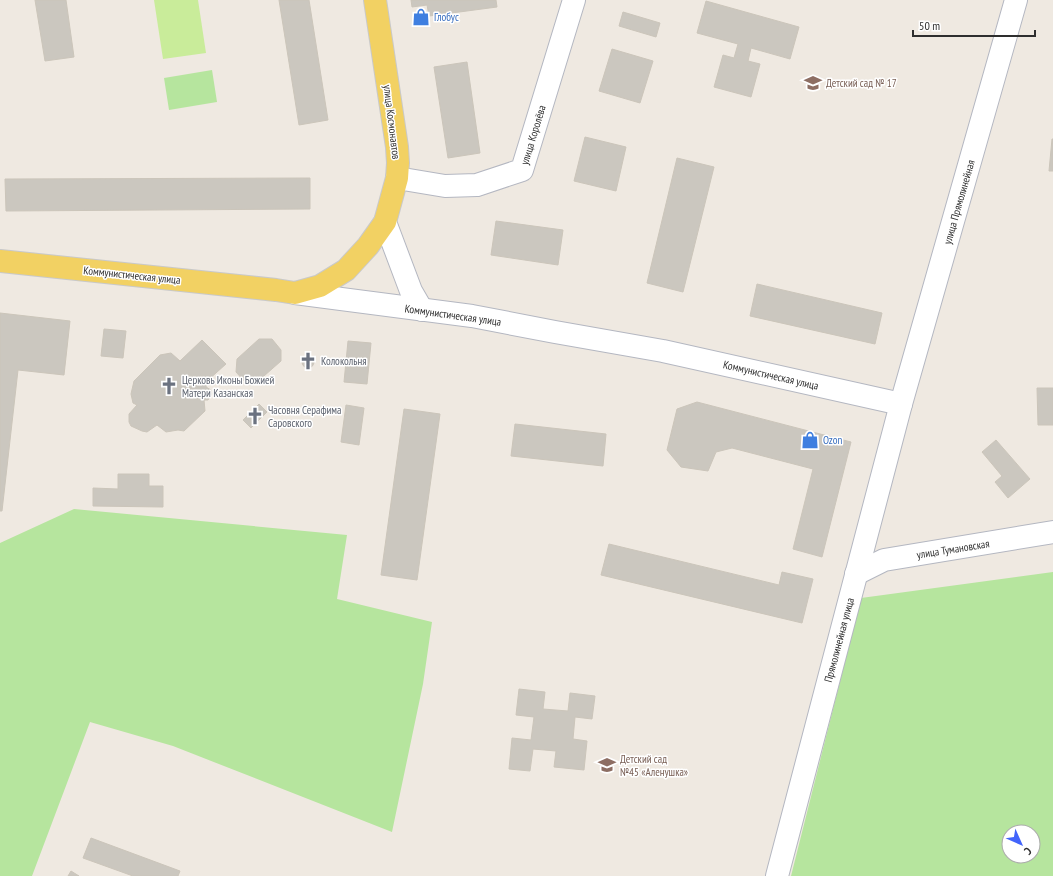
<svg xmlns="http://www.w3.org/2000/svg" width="1053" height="876" font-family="'PT Sans Narrow',sans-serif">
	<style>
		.green { fill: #b6e59e; fill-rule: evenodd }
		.pitch { fill: #c9ec9a }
		.building { fill: #cbc7bf; stroke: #cbc5ba }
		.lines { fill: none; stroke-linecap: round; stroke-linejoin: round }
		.minor-casing { stroke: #b4b7c1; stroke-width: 24 }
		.major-casing { stroke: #c9c9c9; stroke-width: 24 }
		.minor { stroke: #fff; stroke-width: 22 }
		.major { stroke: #f2d163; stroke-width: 22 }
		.labels { text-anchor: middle; stroke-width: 3; stroke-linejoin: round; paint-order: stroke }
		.shop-label { font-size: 11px; fill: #366cbe; stroke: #fff; text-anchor: start }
		.education-label { font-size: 11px; fill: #785e54; stroke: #fff; text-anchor: start }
		.street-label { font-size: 11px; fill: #2e2e2e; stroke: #fff }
		.worship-label { font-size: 11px; fill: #5b616d; stroke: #fff; text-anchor: start }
	</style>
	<rect width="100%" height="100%" fill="#efe9e1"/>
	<!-- green -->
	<g class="green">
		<polygon points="212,70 217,102 169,110 164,78"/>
		<polygon points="74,509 347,535 337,599 432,622 423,684 392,832 173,746 90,722 32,876 0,876 0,543"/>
		<path d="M1053,572V876H791L861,598ZM1009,832H1033V856H1009Z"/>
	</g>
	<!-- pitch -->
	<polygon class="pitch" points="154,0 198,0 206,53 163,59"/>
	<!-- building -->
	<g class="building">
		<polygon points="35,0 66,0 74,57 45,61"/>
		<polygon points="279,0 309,0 328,120 299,125"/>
		<polygon points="411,0 496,0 497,7 429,16 427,5 412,7"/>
		<polygon points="706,1 799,27 790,59 751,48 748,61 760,64 751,97 714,87 723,55 734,58 738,44 697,33"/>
		<polygon points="623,12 660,23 656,37 619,26"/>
		<polygon points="612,49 653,61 640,103 599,91"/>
		<polygon points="467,62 480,153 448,158 434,67"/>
		<polygon points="585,137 626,147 616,191 574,181"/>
		<polygon points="1052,139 1053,139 1053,171 1049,171"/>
		<polygon points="677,158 714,167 683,292 647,283"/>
		<polygon points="310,178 310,209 6,211 5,179"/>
		<polygon points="496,221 563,230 558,265 491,255"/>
		<polygon points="757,284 882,313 875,344 750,316"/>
		<polygon points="0,313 70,321 64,375 18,370 2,511 0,511"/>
		<polygon points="104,329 126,331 123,358 101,356"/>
		<polygon points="259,339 272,339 281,350 281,361 256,383 245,382 236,372 237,359"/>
		<polygon points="202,340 226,364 207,381 206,387 211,390 212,394 208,400 204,400 205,411 184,431 178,430 166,432 157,425 147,432 142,431 131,426 129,422 129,414 137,405 133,403 131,394 134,381 160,355 171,353 180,361"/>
		<polygon points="348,341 371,343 367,384 344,382"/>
		<circle cx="308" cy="362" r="6"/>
		<polygon points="1037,388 1053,388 1053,425 1038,425"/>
		<polygon points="697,402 851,442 822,557 793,549 813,469 732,448 716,452 708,471 681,467 667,450 677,409"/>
		<polygon points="259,404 267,412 251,428 243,420"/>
		<polygon points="346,405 364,408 359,445 341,442"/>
		<polygon points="404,409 440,414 417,580 381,575"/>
		<polygon points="515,424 606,434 603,466 511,456"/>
		<polygon points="996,440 1030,479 1008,498 995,482 1002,476 982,452"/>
		<polygon points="118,474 149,474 149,486 163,486 163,507 93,506 93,488 118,489"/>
		<polygon points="609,544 779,585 782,572 813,579 802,623 601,575"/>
		<polygon points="519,689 545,692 543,709 568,711 570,693 595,696 592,719 575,717 573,739 587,741 584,770 554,767 556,751 533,749 530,771 509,769 512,738 531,740 534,717 516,715"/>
		<polygon points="91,838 180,871 178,876 133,876 83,858"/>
		<polygon points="71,871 79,876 68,876"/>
	</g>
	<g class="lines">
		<!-- minor casing -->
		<g class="minor-casing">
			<g id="minor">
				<polyline points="397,178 445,186 477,185 522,170 574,0"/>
				<polyline points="385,222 411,291 422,310"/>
				<polyline points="295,293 472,316 555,332 663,351 901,404"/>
				<polyline points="856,574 884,560 1053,532"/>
				<polyline points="777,876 901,404 1016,0"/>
			</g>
		</g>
		<!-- major casing -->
		<g class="major-casing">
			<polyline id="major" points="0,261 276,290 295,293 320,286 346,270 368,246 385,222 397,178 398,163 397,147 375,0"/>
		</g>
		<!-- minor -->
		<use href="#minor" class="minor"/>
		<!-- major -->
		<use href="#major" class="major"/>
	</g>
	<!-- icons -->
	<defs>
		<g id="shop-bare" transform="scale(1.38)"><path d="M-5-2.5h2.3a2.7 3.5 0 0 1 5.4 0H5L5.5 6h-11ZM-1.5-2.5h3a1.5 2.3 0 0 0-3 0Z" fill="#3f7fe0" stroke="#fff" stroke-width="2.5" paint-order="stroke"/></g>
		<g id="school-bare" transform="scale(1.38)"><path d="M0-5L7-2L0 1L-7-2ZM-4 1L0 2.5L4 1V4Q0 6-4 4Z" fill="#8d6e63" stroke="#fff" stroke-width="2.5" paint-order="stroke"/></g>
		<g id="church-bare" transform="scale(1.38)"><path d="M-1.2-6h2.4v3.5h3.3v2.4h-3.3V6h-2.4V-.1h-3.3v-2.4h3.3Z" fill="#6b7280" stroke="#fff" stroke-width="2.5" paint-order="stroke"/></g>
	</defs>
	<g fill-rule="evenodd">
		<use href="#shop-bare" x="421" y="17"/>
		<use href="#school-bare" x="813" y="83"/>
		<use href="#church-bare" x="308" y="361"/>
		<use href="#church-bare" x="169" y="386"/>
		<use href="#church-bare" x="255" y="416"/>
		<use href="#shop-bare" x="810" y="440"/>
		<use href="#school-bare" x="607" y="765"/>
	</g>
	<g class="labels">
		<!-- shop labels -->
		<g class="shop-label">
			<text x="434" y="21">Глобус</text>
			<text x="823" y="444">Ozon</text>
		</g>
		<!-- education labels -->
		<g class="education-label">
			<text x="826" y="87">Детский сад № 17</text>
			<text x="620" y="763">Детский сад<tspan x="620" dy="13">№45 «Аленушка»</tspan></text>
		</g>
		<!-- street labels -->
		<g class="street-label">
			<text transform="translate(392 122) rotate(83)" y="4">улица Космонавтов</text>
			<text transform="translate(533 135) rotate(-73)" y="4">улица Королёва</text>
			<text transform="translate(959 202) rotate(-74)" y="4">улица Прямолинейная</text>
			<text transform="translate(132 275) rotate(6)" y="4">Коммунистическая улица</text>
			<text transform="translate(453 315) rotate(8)" y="4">Коммунистическая улица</text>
			<text transform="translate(771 375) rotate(13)" y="4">Коммунистическая улица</text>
			<text transform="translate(953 549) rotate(-9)" y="4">улица Тумановская</text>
			<text transform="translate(839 640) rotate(-75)" y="4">Прямолинейная улица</text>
		</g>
		<!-- worship labels -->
		<g class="worship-label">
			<text x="321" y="365">Колокольня</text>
			<text x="182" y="384">Церковь Иконы Божией<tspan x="182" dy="13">Матери Казанская</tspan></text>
			<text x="268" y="414">Часовня Серафима<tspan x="268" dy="13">Саровского</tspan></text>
		</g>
	</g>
	<!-- north arrow -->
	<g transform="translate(1021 844) rotate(135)"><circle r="19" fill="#ffffff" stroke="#ababab"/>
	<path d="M0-3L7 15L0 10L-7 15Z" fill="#4264fb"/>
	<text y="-6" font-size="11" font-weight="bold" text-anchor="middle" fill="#2e2e2e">С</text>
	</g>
	<!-- scale -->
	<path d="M913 30v6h122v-6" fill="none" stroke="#2e2e2e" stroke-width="2"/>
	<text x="919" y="30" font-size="12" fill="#2e2e2e" stroke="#ffffff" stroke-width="3" paint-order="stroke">50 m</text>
</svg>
